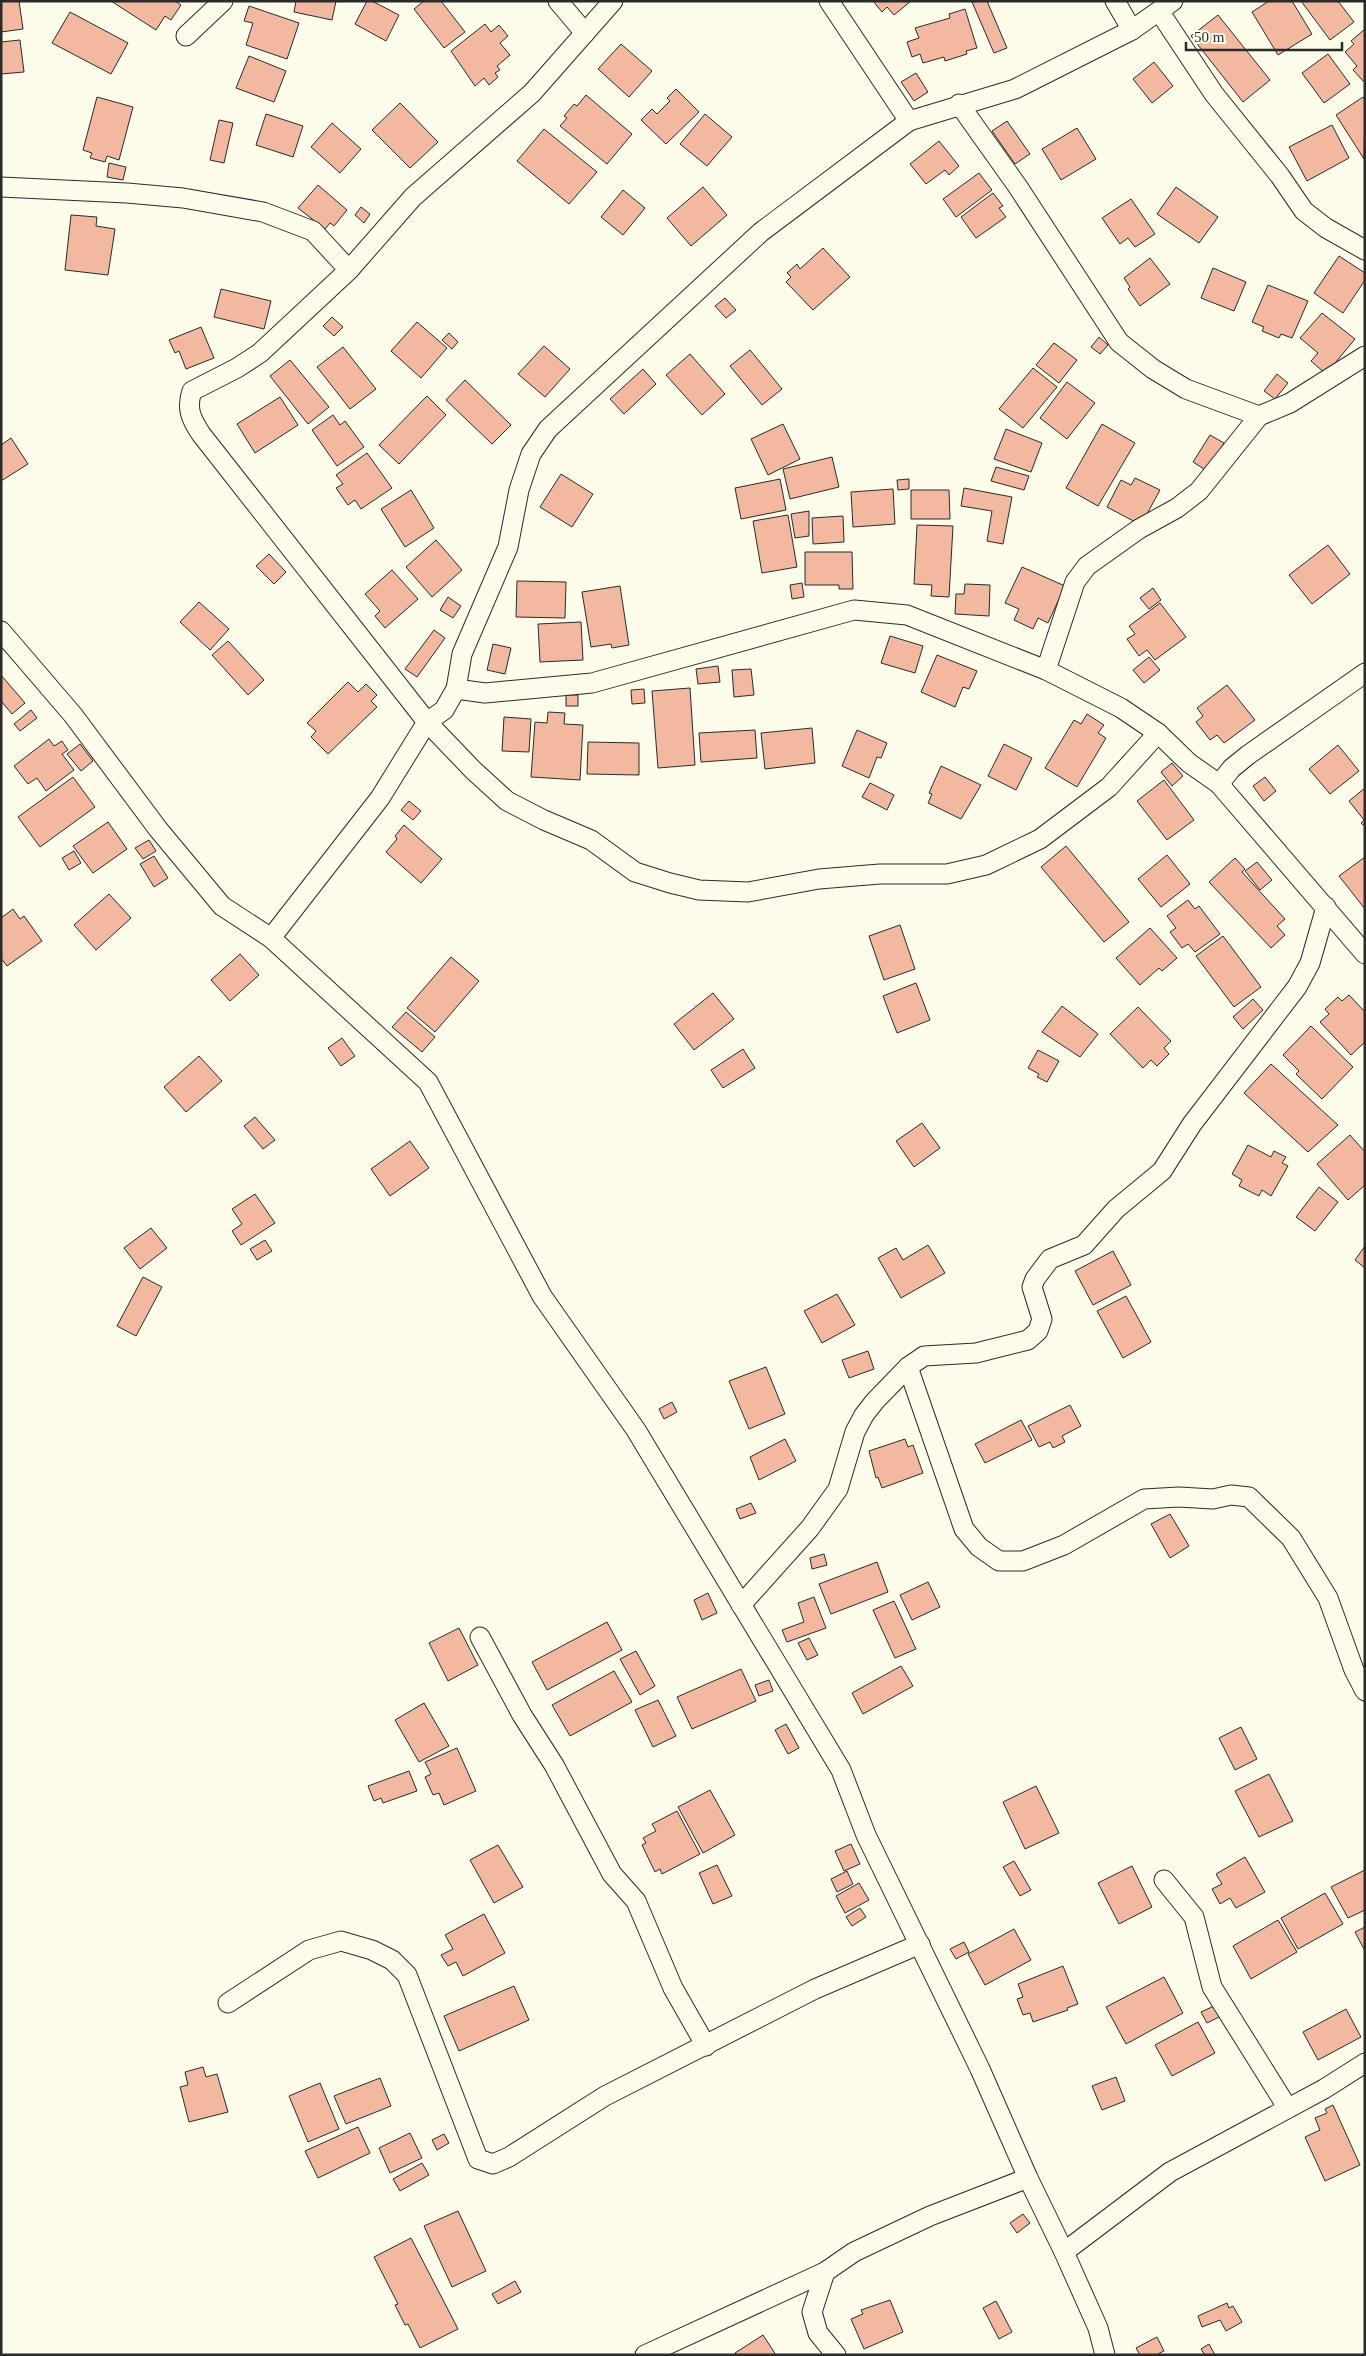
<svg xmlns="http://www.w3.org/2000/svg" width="1366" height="2356" font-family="'Times New Roman',serif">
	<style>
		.building { fill: #f2b8a0; stroke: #2b2b2b }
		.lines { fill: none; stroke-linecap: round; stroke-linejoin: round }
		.street-casing { stroke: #2b2b2b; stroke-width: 21 }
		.street { stroke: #fdfbea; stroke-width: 19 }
	</style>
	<rect width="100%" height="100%" fill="#fdfbea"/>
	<!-- building -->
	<g class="building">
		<polygon points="1,1 19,1 23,29 1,32"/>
		<polygon points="111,1 175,1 181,5 171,20 165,16 156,30"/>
		<polygon points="296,1 336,1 332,20 294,12"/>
		<polygon points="367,1 372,1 399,15 386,41 355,24"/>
		<polygon points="424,1 441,1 465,32 444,48 414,9"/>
		<polygon points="873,1 911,1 894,15 887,7 882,12"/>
		<polygon points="987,1 1007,48 994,53 972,2"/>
		<polygon points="1269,1 1292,1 1312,34 1278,55 1252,12"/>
		<polygon points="1301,1 1338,1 1354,22 1330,40"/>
		<polygon points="249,6 299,23 287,59 246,45 253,23 244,21"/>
		<polygon points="965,9 977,48 966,51 967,54 945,61 944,57 923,63 920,54 912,57 907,42 919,38 915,28 950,18 949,14"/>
		<polygon points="70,12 128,43 111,74 52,43"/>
		<polygon points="1218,15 1270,80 1243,102 1191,36"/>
		<polygon points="485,24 491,32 499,25 508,36 500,43 510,55 497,66 500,70 495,73 498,77 489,85 484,78 475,86 451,51"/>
		<polygon points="1365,29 1365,83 1353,70 1357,66 1345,52 1354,44 1351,41"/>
		<polygon points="20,40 24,72 1,74 1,42"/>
		<polygon points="621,44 652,71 629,97 598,69"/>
		<polygon points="1328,54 1350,84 1324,103 1302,73"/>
		<polygon points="249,56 286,71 274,102 236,88"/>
		<polygon points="1154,62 1173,86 1152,103 1133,79"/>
		<polygon points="916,73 928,92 914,101 901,82"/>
		<polygon points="676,89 699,112 666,144 641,120 652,109 657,114 670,101 667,98"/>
		<polygon points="586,95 632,134 607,164 560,126 567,118 564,116 574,104 577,106"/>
		<polygon points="97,97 133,107 119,160 107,156 105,162 90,158 92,153 83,150"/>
		<polygon points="1363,97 1365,100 1364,159 1336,115"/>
		<polygon points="400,103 438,142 410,168 372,130"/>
		<polygon points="266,114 303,126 293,157 256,145"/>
		<polygon points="705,114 732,137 707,166 680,144"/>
		<polygon points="219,120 233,123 224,163 210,160"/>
		<polygon points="1007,121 1030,154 1015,164 992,131"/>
		<polygon points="332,123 361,149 340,173 311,147"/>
		<polygon points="1332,125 1349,158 1307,181 1289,147"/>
		<polygon points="1077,128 1096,159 1061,180 1042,149"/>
		<polygon points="544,129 597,172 569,204 517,161"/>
		<polygon points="939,141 959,166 949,175 945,170 926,184 910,164"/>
		<polygon points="109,163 126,167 123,180 107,177"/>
		<polygon points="979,173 992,190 956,217 943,199"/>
		<polygon points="318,185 347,210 334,226 330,223 325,229 298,208"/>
		<polygon points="703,187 727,215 691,246 667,218"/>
		<polygon points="1176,187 1218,217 1199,243 1157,214"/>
		<polygon points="623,190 645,208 623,235 601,217"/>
		<polygon points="993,193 1003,206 999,208 1006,217 976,238 961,217"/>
		<polygon points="1131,199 1155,234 1135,247 1128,238 1120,244 1102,218"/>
		<polygon points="361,207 370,214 364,223 355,215"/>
		<polygon points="71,215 97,217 96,226 115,229 108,275 65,270"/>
		<polygon points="823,248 850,277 813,310 786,282 791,277 787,273 797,264 800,269"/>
		<polygon points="1339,256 1365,273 1365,280 1343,313 1314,293"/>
		<polygon points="1150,258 1170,284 1140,306 1128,289 1130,287 1124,278"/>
		<polygon points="1213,268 1246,282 1234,311 1201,298"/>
		<polygon points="1268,285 1308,301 1292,338 1281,334 1279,338 1262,331 1264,327 1252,322"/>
		<polygon points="221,289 271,301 264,329 214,317"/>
		<polygon points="725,298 736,310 726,318 715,306"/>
		<polygon points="1322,313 1355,339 1326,374 1311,361 1318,353 1300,338"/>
		<polygon points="332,317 343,327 334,336 323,326"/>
		<polygon points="417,322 447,348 421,378 391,351"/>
		<polygon points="201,327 214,358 186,369 179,351 175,353 169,340"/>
		<polygon points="449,333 458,342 452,349 442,340"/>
		<polygon points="1099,337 1108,345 1100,354 1091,347"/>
		<polygon points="1054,343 1077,360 1059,383 1036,365"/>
		<polygon points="544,346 570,369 545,397 518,374"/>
		<polygon points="343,347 376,389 350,409 317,367"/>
		<polygon points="750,350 782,389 762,405 730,366"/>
		<polygon points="690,354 725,394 702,415 666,375"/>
		<polygon points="290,360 329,407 308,424 270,376"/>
		<polygon points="1033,368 1057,387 1023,428 999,409"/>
		<polygon points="643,369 656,384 624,414 610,399"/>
		<polygon points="1277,374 1288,383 1275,399 1264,391"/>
		<polygon points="465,380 511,425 492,444 446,400"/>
		<polygon points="1067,382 1095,403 1067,439 1040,418"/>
		<polygon points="427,396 446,415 399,464 379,445"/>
		<polygon points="280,397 298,425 255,453 237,424"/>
		<polygon points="333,415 340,425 345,421 364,447 337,466 312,430"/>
		<polygon points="783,424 800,459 768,475 751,439"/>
		<polygon points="1102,424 1135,443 1098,506 1066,488"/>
		<polygon points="1006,429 1042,443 1031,472 994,459"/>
		<polygon points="1210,435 1224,443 1207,471 1193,462"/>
		<polygon points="11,438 28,464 1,481 1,445"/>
		<polygon points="367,453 392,488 361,509 355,500 348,505 336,488 343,484 336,475"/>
		<polygon points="832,457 839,487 790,499 783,469"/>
		<polygon points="996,467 1029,476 1024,490 991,481"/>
		<polygon points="561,474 593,494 572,527 540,507"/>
		<polygon points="1135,478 1160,490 1141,525 1107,507 1121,480 1131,485"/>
		<polygon points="780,479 786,510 741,519 735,488"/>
		<polygon points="909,479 909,489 898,490 897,480"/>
		<polygon points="964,488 1012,497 1003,544 987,541 992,511 961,506"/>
		<polygon points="893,489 895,524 853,527 851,492"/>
		<polygon points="411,490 434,528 405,547 381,509"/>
		<polygon points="911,490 949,490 950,519 911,519"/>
		<polygon points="809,511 809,536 795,538 791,514"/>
		<polygon points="788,515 797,567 762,573 753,521"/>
		<polygon points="843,516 844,542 813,544 812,518"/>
		<polygon points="917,525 953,526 949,597 931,596 932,585 914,584"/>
		<polygon points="436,540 462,570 432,597 406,567"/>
		<polygon points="1328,545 1350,574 1312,604 1289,575"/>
		<polygon points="805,552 852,552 853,589 839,589 839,585 805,585"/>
		<polygon points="269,554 286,572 274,584 256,566"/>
		<polygon points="1022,567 1065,586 1048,623 1038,618 1033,629 1014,620 1019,609 1005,603"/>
		<polygon points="392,570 418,599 385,628 375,616 380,611 365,594"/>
		<polygon points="517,581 566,582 565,618 516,617"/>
		<polygon points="802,583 804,597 792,599 790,585"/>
		<polygon points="965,584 990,585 989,616 955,614 956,594 964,594"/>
		<polygon points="620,586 629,645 612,648 611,644 591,647 582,592"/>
		<polygon points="1153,588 1161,600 1149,609 1140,598"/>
		<polygon points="448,597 461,606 453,618 440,610"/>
		<polygon points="199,602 229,629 210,650 180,622"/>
		<polygon points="1160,603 1186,637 1155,660 1147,650 1139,656 1127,639 1135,634 1129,626"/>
		<polygon points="581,622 583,660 540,662 538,624"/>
		<polygon points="434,630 445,638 417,677 405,669"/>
		<polygon points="890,636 923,646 915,673 881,663"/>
		<polygon points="228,641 264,680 248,695 212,655"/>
		<polygon points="493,644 511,648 505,674 487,670"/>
		<polygon points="937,655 977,671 969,689 963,687 955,707 921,692"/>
		<polygon points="1149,657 1160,670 1144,683 1133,670"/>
		<polygon points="718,666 720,682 698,684 696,669"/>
		<polygon points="751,669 754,695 734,697 732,670"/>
		<polygon points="1,675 25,703 12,714 1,701"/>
		<polygon points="348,682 358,692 366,684 377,695 371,701 377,707 328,754 311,737 316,731 307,723"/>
		<polygon points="1227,685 1255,720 1224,743 1217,735 1210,740 1196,722 1203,716 1197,708"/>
		<polygon points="690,688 695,765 658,768 652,691"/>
		<polygon points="644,689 645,703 632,704 631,690"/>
		<rect x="566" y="695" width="12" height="11"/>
		<polygon points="31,710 37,718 20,731 14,724"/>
		<polygon points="548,712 565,713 564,724 583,725 580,780 531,777 535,722 547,723"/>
		<polygon points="1087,714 1104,725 1098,733 1106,738 1077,787 1045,768 1074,720 1081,724"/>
		<polygon points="504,717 531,719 529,752 502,751"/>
		<polygon points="812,728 815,763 765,769 761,733"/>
		<polygon points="755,730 757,758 701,762 699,733"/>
		<polygon points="857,730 887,743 881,758 877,757 869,778 842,766"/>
		<polygon points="49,739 54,746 62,741 68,750 62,754 74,770 46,791 37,778 28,784 14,766"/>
		<polygon points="588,742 639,743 639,775 587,774"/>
		<polygon points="80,744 93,761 81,771 67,754"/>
		<polygon points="1004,744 1032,758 1016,790 988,776"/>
		<polygon points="1338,745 1359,771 1330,794 1309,769"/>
		<polygon points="1172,763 1183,776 1172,786 1161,772"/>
		<polygon points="941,766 981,785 961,819 928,803 932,794 929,793"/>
		<polygon points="73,777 95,807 40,847 18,817"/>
		<polygon points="1265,777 1276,791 1264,801 1253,786"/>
		<polygon points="1164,780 1194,820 1167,840 1137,801"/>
		<polygon points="870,783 894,795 887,810 862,797"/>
		<polygon points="1365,788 1365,827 1361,823 1364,820 1349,801"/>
		<polygon points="409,801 421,811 413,820 401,810"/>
		<polygon points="108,822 127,849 93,873 73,846"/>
		<polygon points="404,825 442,859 421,883 386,852 397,839 395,836"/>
		<polygon points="149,840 156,851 143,859 135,848"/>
		<polygon points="1066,846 1129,922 1104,942 1041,867"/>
		<polygon points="74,851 81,863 69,870 62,858"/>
		<polygon points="1167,855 1190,884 1161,907 1138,879"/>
		<polygon points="154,856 168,878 154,887 140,864"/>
		<polygon points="1365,857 1365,909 1339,876"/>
		<polygon points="1235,858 1245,869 1242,872 1285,919 1277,926 1285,935 1271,948 1209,882"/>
		<polygon points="1257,862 1272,880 1260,890 1245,871"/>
		<polygon points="109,894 131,918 96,950 74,925"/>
		<polygon points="1188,900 1195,909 1199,906 1220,934 1195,952 1188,944 1182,948 1170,932 1176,928 1167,916"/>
		<polygon points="13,909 20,919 24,916 42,941 7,966 1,958 1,918"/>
		<polygon points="900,925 915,969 884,980 869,936"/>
		<polygon points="1150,928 1177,958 1162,971 1159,968 1140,985 1116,958"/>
		<polygon points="1223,936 1261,987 1234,1007 1196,956"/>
		<polygon points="240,954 259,975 230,1001 211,980"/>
		<polygon points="451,957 479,981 435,1032 407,1008"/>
		<polygon points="916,983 930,1020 897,1033 883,996"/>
		<polygon points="713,993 734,1019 694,1050 674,1024"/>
		<polygon points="1349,995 1365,1012 1365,1042 1351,1055 1320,1022 1329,1014 1325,1009 1338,997 1342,1001"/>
		<polygon points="1253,999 1263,1010 1243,1029 1233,1017"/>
		<polygon points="1062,1006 1098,1034 1080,1057 1042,1032"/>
		<polygon points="1138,1007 1171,1041 1164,1048 1169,1054 1157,1066 1151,1060 1143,1068 1110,1034"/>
		<polygon points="406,1012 435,1037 422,1052 392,1027"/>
		<polygon points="1311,1026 1353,1067 1322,1099 1296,1074 1299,1071 1283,1055"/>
		<polygon points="342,1038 355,1056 341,1066 328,1048"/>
		<polygon points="743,1049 755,1068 723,1088 711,1070"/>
		<polygon points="1038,1050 1059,1061 1047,1082 1037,1077 1039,1074 1028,1068"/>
		<polygon points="199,1056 222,1081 186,1112 164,1087"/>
		<polygon points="1271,1064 1338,1125 1308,1152 1244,1093"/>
		<polygon points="255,1117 275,1140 263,1149 244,1126"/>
		<polygon points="922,1123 940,1148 914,1167 896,1141"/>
		<polygon points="1350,1135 1365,1152 1365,1185 1348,1200 1317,1164"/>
		<polygon points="410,1141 429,1168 390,1196 371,1169"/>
		<polygon points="1248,1145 1271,1157 1274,1151 1286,1157 1282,1163 1288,1166 1271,1196 1262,1190 1259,1196 1239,1186 1242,1180 1232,1174"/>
		<polygon points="1319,1187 1338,1202 1315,1231 1296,1217"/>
		<polygon points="255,1194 275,1223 241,1245 232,1231 242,1224 232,1209"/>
		<polygon points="151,1228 167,1248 140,1269 124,1248"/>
		<polygon points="265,1240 272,1251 257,1260 250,1249"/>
		<polygon points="928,1245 945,1273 901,1298 878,1258 896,1248 903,1260"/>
		<polygon points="1365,1246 1365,1268 1355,1260"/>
		<polygon points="1113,1251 1131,1285 1093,1305 1075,1271"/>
		<polygon points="143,1277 162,1287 136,1336 117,1326"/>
		<polygon points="837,1294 855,1325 822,1343 804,1311"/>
		<polygon points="1126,1296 1151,1342 1123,1358 1097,1311"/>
		<polygon points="868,1351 874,1369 849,1378 842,1360"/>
		<polygon points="766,1367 785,1414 749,1429 729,1381"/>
		<polygon points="672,1402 677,1412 664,1419 659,1409"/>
		<polygon points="1070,1405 1081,1426 1062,1436 1065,1442 1053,1448 1050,1442 1039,1447 1028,1426"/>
		<polygon points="1021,1420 1032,1440 985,1463 975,1444"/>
		<polygon points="785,1439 796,1461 759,1480 750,1457"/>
		<polygon points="905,1439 908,1447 913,1445 923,1473 882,1488 878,1477 876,1478 869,1451"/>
		<polygon points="751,1503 756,1513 740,1519 736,1509"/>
		<polygon points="1170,1514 1189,1546 1170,1558 1151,1524"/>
		<polygon points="824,1554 827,1565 812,1569 810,1558"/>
		<polygon points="877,1562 888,1592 831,1614 819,1584"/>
		<polygon points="928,1582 940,1607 912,1620 900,1595"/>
		<polygon points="708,1593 717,1613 702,1620 694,1600"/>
		<polygon points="814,1597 826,1628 787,1642 782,1630 804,1622 798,1603"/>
		<polygon points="894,1601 916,1649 895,1658 873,1610"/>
		<polygon points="607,1622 622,1650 547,1690 532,1662"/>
		<polygon points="459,1628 478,1665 448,1681 429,1643"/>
		<polygon points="809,1638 818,1655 807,1660 798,1643"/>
		<polygon points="636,1651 655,1686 640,1695 620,1659"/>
		<polygon points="901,1666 913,1686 863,1714 852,1693"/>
		<polygon points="741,1669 756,1701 692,1729 677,1697"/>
		<polygon points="614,1671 632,1702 570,1736 552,1705"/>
		<polygon points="769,1680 773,1691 759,1696 755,1685"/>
		<polygon points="658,1700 676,1736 653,1747 635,1710"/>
		<polygon points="424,1703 449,1746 419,1762 395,1720"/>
		<polygon points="786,1724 799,1748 788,1754 775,1730"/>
		<polygon points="1241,1727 1257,1759 1235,1770 1219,1738"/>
		<polygon points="457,1748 476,1791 444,1805 439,1793 433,1795 425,1777 431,1774 425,1762"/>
		<polygon points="409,1771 417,1791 383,1803 381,1798 374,1801 368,1786"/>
		<polygon points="1269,1774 1293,1821 1259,1837 1235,1791"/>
		<polygon points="1036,1786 1059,1833 1025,1849 1003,1802"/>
		<polygon points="710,1790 735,1835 703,1853 678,1807"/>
		<polygon points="677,1811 700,1854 662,1874 660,1869 655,1872 642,1845 646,1843 643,1838 656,1831 652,1824"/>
		<polygon points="851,1844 860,1864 844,1871 835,1851"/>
		<polygon points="498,1845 523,1887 494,1903 470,1860"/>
		<polygon points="1245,1857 1265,1892 1236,1908 1230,1898 1220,1904 1212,1889 1222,1884 1216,1874"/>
		<polygon points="1014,1861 1031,1890 1020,1896 1003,1867"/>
		<polygon points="717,1865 732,1896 713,1904 699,1873"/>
		<polygon points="1132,1866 1152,1907 1119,1924 1098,1883"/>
		<polygon points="1365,1870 1365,1910 1348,1918 1331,1887"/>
		<polygon points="847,1871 853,1884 837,1892 831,1879"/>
		<polygon points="859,1883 869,1900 845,1913 836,1896"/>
		<polygon points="1325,1893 1343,1924 1298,1949 1281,1918"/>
		<polygon points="860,1908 866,1917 852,1926 846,1917"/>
		<polygon points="484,1914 505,1953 463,1976 456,1962 448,1966 441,1955 453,1949 445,1935"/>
		<polygon points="1278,1920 1297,1952 1251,1979 1233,1946"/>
		<polygon points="1365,1927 1365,1951 1355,1932"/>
		<polygon points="1014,1929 1031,1960 985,1985 968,1954"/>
		<polygon points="964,1942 969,1952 956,1959 950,1949"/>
		<polygon points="1063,1966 1078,2004 1067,2008 1068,2010 1033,2022 1030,2013 1023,2015 1017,1999 1023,1997 1018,1984"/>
		<polygon points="1164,1977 1183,2013 1126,2044 1106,2007"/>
		<polygon points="514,1986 529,2020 459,2051 444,2016"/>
		<polygon points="1214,2006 1219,2017 1207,2023 1201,2012"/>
		<polygon points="1346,2009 1361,2037 1318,2060 1303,2032"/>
		<polygon points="1198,2022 1215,2053 1172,2076 1155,2045"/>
		<polygon points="203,2067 206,2077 217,2074 228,2112 189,2122 180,2087 188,2085 185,2072"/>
		<polygon points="1116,2077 1125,2101 1102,2110 1092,2086"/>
		<polygon points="380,2078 391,2106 346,2124 334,2096"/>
		<polygon points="320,2083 339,2129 308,2142 289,2096"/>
		<polygon points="1333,2105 1360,2165 1325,2181 1305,2137 1320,2130 1315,2118 1327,2113 1325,2109"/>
		<polygon points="358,2127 370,2153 318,2178 305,2151"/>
		<polygon points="410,2133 422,2158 390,2173 379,2148"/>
		<polygon points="444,2134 449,2143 437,2150 432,2140"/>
		<polygon points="422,2163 429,2175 400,2191 393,2179"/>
		<polygon points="458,2211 486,2271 452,2287 424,2226"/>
		<polygon points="1023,2214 1030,2223 1017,2233 1010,2223"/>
		<polygon points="411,2238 458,2329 420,2348 408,2324 405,2325 395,2305 398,2304 374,2257"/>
		<polygon points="515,2281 521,2292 498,2304 492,2294"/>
		<polygon points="890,2300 903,2332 864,2349 851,2319 863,2314 861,2310"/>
		<polygon points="996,2301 1012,2332 999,2339 983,2308"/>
		<polygon points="1227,2303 1229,2308 1233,2306 1242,2322 1226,2331 1220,2320 1202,2327 1198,2316"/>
		<polygon points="763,2335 776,2355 736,2355 735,2353"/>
		<polygon points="1157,2337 1164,2351 1156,2355 1140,2355 1136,2348"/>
		<polygon points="1209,2344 1215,2355 1205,2355 1201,2349"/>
	</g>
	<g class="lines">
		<!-- street casing -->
		<g class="street-casing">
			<g id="street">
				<polyline points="558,1 585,33"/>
				<path d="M613,1L532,93L413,197L349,270L260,353L237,368L192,391C186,408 191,419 201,434L427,722L473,770L507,801L544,820L591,840L635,872L670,883L699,890L748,892L819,879L880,874H947L986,865L1040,839L1109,787L1158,733"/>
				<polyline points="829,1 909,121"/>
				<polyline points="1115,1 1132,30"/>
				<polyline points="1159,11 1214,94 1280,176 1304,211 1326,228 1365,250"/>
				<polyline points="186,36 223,1"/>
				<polyline points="959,104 1018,187 1119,342 1153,369 1186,389 1259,416"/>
				<polyline points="1,187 127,193 183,198 263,212 313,231 349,270"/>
				<polyline points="1,631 73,715 158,829 222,906 271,938 428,1082 542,1296 636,1430 841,1770 866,1835 980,2069 1028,2178 1064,2252 1098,2328 1105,2355"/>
				<polyline points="1046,670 1075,582 1087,566 1139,529 1177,508 1199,491 1259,416 1290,403 1365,356"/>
				<polyline points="456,689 485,693 592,683 854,610 907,615 1046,670 1121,708 1158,733 1189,763 1219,784 1365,954"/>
				<polyline points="1219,784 1232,768 1248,755 1365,673"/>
				<polyline points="271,938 380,798 427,722 444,710 456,689 462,654 508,547 519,490 531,454 548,429 761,232 909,121 1015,89 1132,30 1173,1"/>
				<polyline points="908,1367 964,1529 979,1547 999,1561 1023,1561 1064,1545 1144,1499 1179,1497 1213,1499 1231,1495 1249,1497 1291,1538 1328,1598 1354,1670 1365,1691"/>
				<polyline points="741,1605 810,1528 838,1489 855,1432 864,1415 875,1401 908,1367 924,1356 976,1353 1028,1340 1038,1331 1042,1319 1032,1287 1035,1279 1050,1259 1084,1245 1116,1209 1162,1171 1192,1124 1297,987 1310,963 1326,907"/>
				<polyline points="480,1637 522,1715 554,1765 612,1874 636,1901 673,1988 706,2046"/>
				<polyline points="1164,1880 1194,1917 1212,1987 1287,2107"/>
				<polyline points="228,2003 309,1950 341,1941 372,1950 392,1960 407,1975 478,2159 493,2164 509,2157 605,2096 815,1989 920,1944"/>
				<polyline points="1064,2252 1170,2172 1324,2089 1365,2063"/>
				<polyline points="645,2355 825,2272"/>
				<polyline points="836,2355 818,2333 812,2312 825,2272 854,2252 930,2216 1028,2178"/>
			</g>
		</g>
		<!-- street -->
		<use href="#street" class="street"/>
	</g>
	<!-- border -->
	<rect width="1366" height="2356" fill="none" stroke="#2b2b2b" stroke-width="5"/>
	<!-- scale -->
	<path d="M1186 42v8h156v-8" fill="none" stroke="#2b2b2b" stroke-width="2.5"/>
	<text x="1194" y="42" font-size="15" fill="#2b2b2b" stroke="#fdfbea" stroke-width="4" paint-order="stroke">50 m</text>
</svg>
